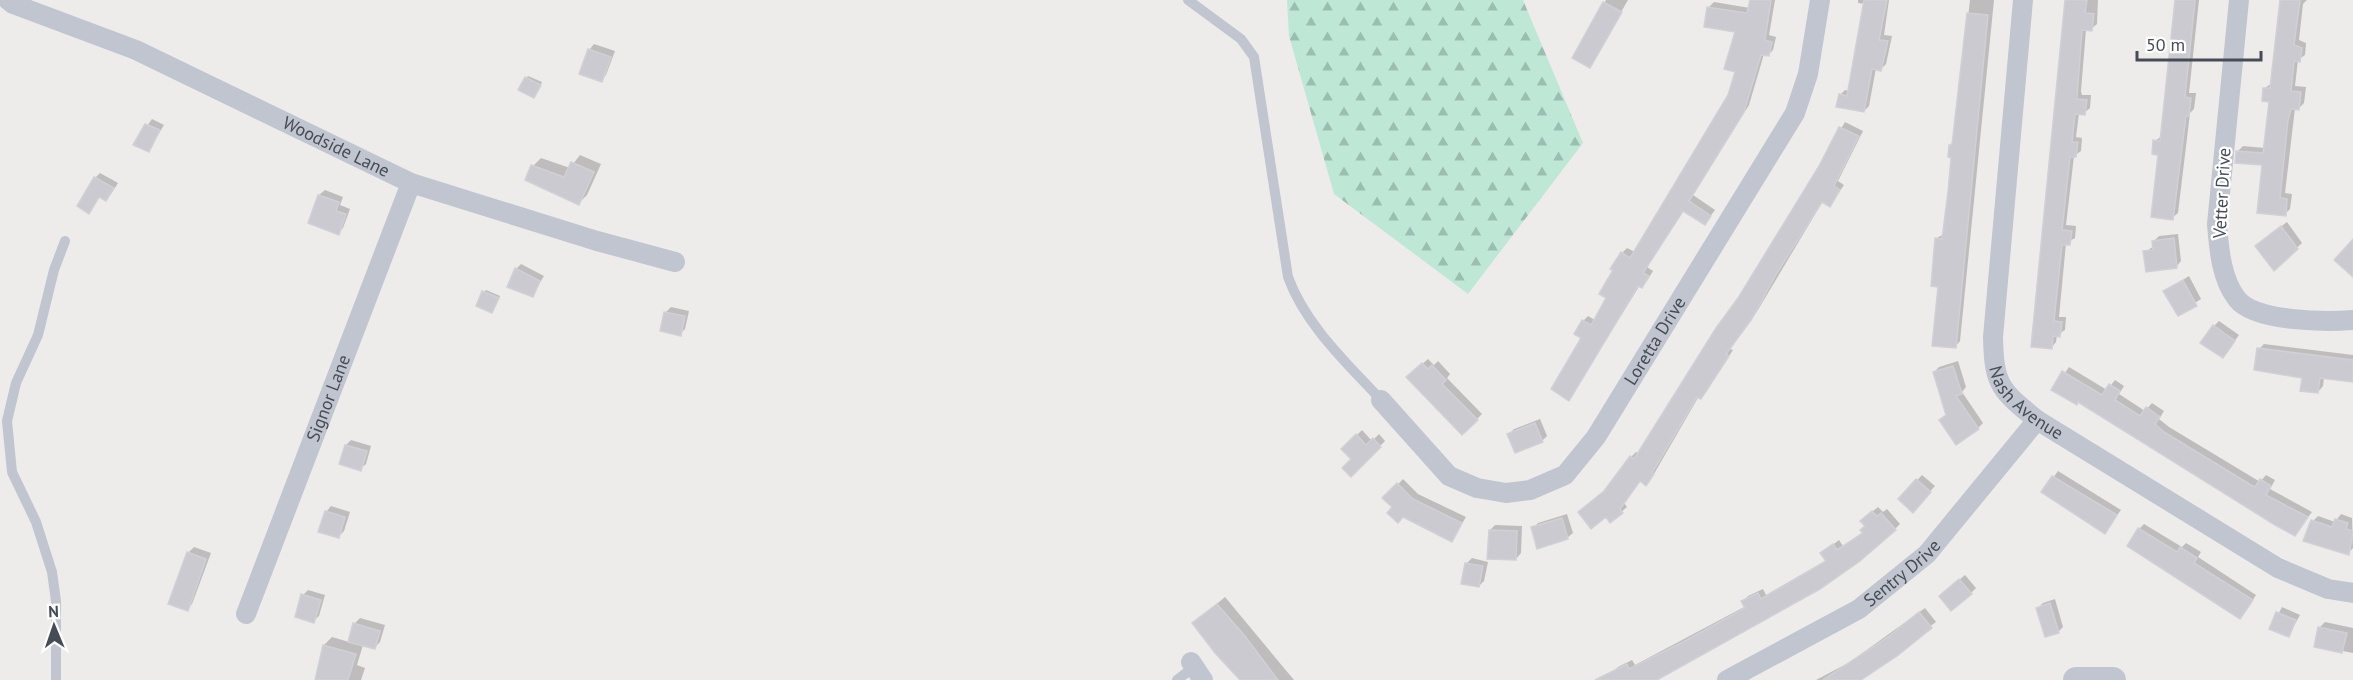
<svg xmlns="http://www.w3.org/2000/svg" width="2353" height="680" font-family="'PT Sans',sans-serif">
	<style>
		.forest { fill: url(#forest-firs) }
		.shadow { fill: #0003 }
		.building { fill: #cacad0; stroke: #d0d1d6; stroke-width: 1.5 }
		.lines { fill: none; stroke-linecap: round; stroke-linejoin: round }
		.service { stroke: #c0c5cf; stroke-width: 10 }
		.minor { stroke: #c0c5cf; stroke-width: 20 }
		.tertiary { stroke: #c0c5cf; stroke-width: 26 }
		.labels { text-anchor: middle; stroke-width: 4.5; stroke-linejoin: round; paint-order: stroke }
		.street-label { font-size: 18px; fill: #464c56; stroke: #fff }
	</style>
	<defs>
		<pattern id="forest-firs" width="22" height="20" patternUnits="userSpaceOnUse" patternTransform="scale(1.5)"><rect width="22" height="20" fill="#bee8d5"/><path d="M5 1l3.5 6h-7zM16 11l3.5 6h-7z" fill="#9cbeb0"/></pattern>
	</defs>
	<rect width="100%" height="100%" fill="#eeeceb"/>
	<!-- forest -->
	<polygon class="forest" points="1287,0 1523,0 1583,143 1468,294 1334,194 1289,36"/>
	<!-- shadow -->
	<g class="shadow">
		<polygon points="1606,0 1628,0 1590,66 1574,57"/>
		<polygon points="1751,0 1775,0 1769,35 1776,37 1773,50 1768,55 1764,54 1749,105 1693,195 1715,210 1705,223 1684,210 1647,267 1653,271 1647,281 1640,285 1573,393 1583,321 1588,316 1595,320 1608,297 1622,253 1627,248 1635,252 1729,96 1737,71 1737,30 1708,8 1714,2 1750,8"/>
		<polygon points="1858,0 1889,0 1884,35 1892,36 1886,64 1881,69 1876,68 1869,106 1864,111 1840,95 1845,90 1849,91 1865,4 1858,3"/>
		<polygon points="1970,0 1994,0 1960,341 1955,347 1940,286 1937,238 1944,234 1953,156 1950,145 1954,141"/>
		<polygon points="2067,0 2098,0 2097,24 2091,29 2086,29 2081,91 2082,95 2091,95 2090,108 2084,113 2079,113 2076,137 2082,138 2081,151 2074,156 2066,225 2076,226 2075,238 2066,243 2059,317 2066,317 2065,330 2057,335 2056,342 2051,348"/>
		<polygon points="2176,0 2199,0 2189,93 2196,93 2194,109 2190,113 2178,213 2172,218 2155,141 2162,136"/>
		<polygon points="2280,0 2307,0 2303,4 2299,40 2306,43 2305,55 2298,60 2295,86 2306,87 2304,103 2299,108 2295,108 2285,193 2292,194 2290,209 2285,214 2264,164 2238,151 2243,146 2265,148 2270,101 2265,88 2272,83"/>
		<polygon points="594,44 615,51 606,75 601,80 589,50"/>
		<polygon points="528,76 542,82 536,94 526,78"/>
		<polygon points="152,119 164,125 149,150 135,144"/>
		<polygon points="1845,122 1863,131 1838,181 1844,185 1830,205 1823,201 1756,313 1730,349 1733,350 1706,392 1701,397 1699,396 1651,479 1641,480 1624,503 1627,507 1611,521 1608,489 1631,457 1636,452 1639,454 1740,299"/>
		<polygon points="580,155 601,164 587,195 579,203 533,166 541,158 570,168"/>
		<polygon points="100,173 118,183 111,194 105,199 100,196 89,212 95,178"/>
		<polygon points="325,190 343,197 340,205 350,209 343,228 338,233 310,222 319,195"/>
		<polygon points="2287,222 2302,243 2274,269 2262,241"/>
		<polygon points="2178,234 2181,261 2176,267 2145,252 2154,246 2154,241 2159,236"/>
		<polygon points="521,264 544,276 532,296 516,269"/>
		<polygon points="2189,276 2201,299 2178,314 2165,291"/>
		<polygon points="486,290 500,296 494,309 484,292"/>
		<polygon points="671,307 689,311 685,329 680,334 665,313"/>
		<polygon points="2219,321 2239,335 2223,357 2214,326"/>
		<polygon points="2264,344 2353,355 2353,380 2324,377 2323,386 2318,392 2303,376 2259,349"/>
		<polygon points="1428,359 1434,365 1438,361 1450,374 1447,378 1482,414 1463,433 1408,377"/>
		<polygon points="1958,361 1966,387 1962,392 1983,423 1978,428 1947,414 1934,372 1939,367"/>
		<polygon points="2069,367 2107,390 2115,380 2124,386 2119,394 2145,411 2152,403 2164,411 2159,419 2169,427 2257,480 2260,482 2266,475 2275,480 2270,489 2312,512 2295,534 2079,401 2053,390"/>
		<polygon points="1540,419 1547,436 1542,441 1509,434 1514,429"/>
		<polygon points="1362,430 1372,441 1379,434 1385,441 1351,475 1353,459 1343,449"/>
		<polygon points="351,440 371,446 366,464 360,469 346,445"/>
		<polygon points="2058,471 2121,510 2104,532 2043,492"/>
		<polygon points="1922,475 1935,486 1918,505 1900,499"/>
		<polygon points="1403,479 1418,494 1466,517 1452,540 1385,498"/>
		<polygon points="331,506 350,512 344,531 339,536 326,512"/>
		<polygon points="1878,507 1883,512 1887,509 1900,524 1895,529 1651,680 1606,680 1618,667 1632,660 1635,665 1746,606 1743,601 1748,596 1763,589 1766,595 1827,560 1822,553 1839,540 1843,546 1864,532 1867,516"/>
		<polygon points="1567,514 1573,533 1567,538 1533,528 1538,523"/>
		<polygon points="2341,514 2352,518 2353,548 2348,553 2313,521 2318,516 2335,522"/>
		<polygon points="2144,524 2182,547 2186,543 2201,552 2198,557 2256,595 2245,612 2240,617 2139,529"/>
		<polygon points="1495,525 1522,526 1521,553 1516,559 1490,530"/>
		<polygon points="194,547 211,553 192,604 187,609 188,553"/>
		<polygon points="1472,558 1488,562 1484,581 1479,586 1466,564"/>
		<polygon points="1965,575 1976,588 1971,593 1946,591"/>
		<polygon points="308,590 325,595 319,616 313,621 303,595"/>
		<polygon points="1225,597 1294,680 1241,680 1194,623"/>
		<polygon points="2055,599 2063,627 2058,632 2038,608 2043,603"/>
		<polygon points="2282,607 2300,615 2289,635 2271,628"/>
		<polygon points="1925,608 1936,622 1856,680 1816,680 1850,662"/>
		<polygon points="360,618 385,625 380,642 374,648 363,645 357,665 365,668 361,680 316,680 324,645 332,637 349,642 355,623"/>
		<polygon points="2325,622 2353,628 2353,653 2316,646 2320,627"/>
	</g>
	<!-- building -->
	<g class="building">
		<polygon points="1750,0 1771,0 1765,40 1772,42 1769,56 1761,55 1744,112 1689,201 1711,216 1705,225 1683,211 1643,273 1649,276 1642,288 1638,286 1569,401 1551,389 1581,338 1574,334 1582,320 1591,325 1606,298 1599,294 1613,270 1610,269 1621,252 1630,258 1728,95 1735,72 1724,69 1735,32 1704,27 1707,7 1747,13"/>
		<polygon points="1864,0 1887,0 1879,40 1888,41 1881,71 1872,69 1864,112 1836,107 1839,94 1847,96"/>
		<polygon points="2065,0 2087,0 2085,13 2094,14 2092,31 2082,30 2077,97 2077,99 2087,100 2085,115 2075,114 2072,142 2078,142 2076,157 2070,157 2062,230 2072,231 2070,245 2062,245 2054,321 2062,322 2060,337 2053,336 2052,349 2031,347"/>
		<polygon points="2175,0 2195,0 2185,97 2191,98 2189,116 2186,116 2173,220 2151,217 2158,155 2152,154 2153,140 2160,141"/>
		<polygon points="2280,0 2300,0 2294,45 2302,48 2300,62 2294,61 2291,91 2301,92 2299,110 2291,109 2288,120 2280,198 2287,199 2286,216 2257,213 2262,165 2235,163 2236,151 2263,153 2269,102 2262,101 2263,88 2270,88"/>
		<polygon points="1603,2 1622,12 1590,68 1572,58"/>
		<polygon points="1967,13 1988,15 1956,348 1932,346 1938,287 1931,286 1935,238 1942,239 1948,192 1951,158 1948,157 1949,145 1952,145"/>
		<polygon points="588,49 611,57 602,82 579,74"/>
		<polygon points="525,77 541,85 534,98 518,90"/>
		<polygon points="145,124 160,130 149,152 133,145"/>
		<polygon points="1839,127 1859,136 1834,186 1840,190 1830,207 1822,202 1777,273 1751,320 1726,354 1729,356 1701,399 1697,397 1652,473 1654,474 1646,486 1640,481 1620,509 1623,513 1610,523 1606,517 1591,529 1578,512 1604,491 1630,456 1634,459 1716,328 1738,298 1819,166"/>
		<polygon points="571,162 594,172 579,205 525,180 531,165 564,177"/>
		<polygon points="94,177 114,188 106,201 99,197 89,214 77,206"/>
		<polygon points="318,195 339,202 336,211 346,214 339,235 308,223"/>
		<polygon points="2281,226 2298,249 2274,271 2255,246"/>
		<polygon points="2174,238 2177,268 2146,272 2143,251 2153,250 2152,241"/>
		<polygon points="2353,239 2353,277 2334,260"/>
		<polygon points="515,268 540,281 533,297 507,287"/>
		<polygon points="2183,280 2197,306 2178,316 2163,291"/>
		<polygon points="482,291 499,298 492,313 476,306"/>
		<polygon points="664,312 685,316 681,336 660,331"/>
		<polygon points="2213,325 2235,341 2223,358 2200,343"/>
		<polygon points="2257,348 2353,360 2353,382 2320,378 2318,393 2300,391 2302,378 2254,370"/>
		<polygon points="1422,363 1428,369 1432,365 1446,380 1442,384 1478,420 1462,435 1406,377"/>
		<polygon points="1953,366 1962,394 1956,396 1979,429 1956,445 1939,420 1946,415 1933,372"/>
		<polygon points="2062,371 2102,395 2109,384 2120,391 2115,400 2140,416 2146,407 2160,417 2155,424 2164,432 2251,485 2255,487 2260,479 2271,486 2266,495 2308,517 2295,536 2275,525 2078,402 2077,405 2051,390"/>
		<polygon points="1535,423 1543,442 1515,453 1507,434"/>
		<polygon points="1356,434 1366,445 1373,438 1381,447 1351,477 1342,468 1351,459 1341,449"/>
		<polygon points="345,445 367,451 361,471 339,464"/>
		<polygon points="2052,476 2117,515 2105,534 2041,492"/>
		<polygon points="1916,479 1931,492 1913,513 1898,499"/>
		<polygon points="1397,483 1413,499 1462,523 1452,542 1403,517 1398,523 1387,513 1392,507 1382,498"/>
		<polygon points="325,511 345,517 339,538 318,532"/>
		<polygon points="1872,511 1877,516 1881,513 1896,530 1860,561 1820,589 1657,680 1595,680 1627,664 1629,669 1683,642 1745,608 1741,601 1758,593 1761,599 1826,561 1820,553 1833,544 1837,550 1863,533 1860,530 1865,526 1860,521"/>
		<polygon points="1562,518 1568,539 1537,549 1531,527"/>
		<polygon points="2335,519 2348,523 2346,529 2353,531 2349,555 2303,541 2311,520 2332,527"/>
		<polygon points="2138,528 2177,552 2180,547 2197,558 2194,563 2253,600 2240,619 2127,546"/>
		<polygon points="1489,530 1517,531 1516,560 1487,559"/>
		<polygon points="187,552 206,559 188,611 168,604"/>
		<polygon points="1465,563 1483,566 1479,587 1461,584"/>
		<polygon points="1959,579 1972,594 1951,611 1939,596"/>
		<polygon points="301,594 321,600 314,623 295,617"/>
		<polygon points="2050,603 2059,633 2045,637 2036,608"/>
		<polygon points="1217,604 1244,635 1278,680 1240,680 1215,653 1192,623"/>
		<polygon points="1919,612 1932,628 1897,656 1861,680 1823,680 1888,637"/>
		<polygon points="2276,612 2296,620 2289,637 2269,629"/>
		<polygon points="353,623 380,631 375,649 348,642"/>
		<polygon points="2318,627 2347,633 2342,653 2314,647"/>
		<polygon points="323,645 356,654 348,680 315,680"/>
	</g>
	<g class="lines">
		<!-- service -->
		<g class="service">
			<path d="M1188,0L1241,39L1254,57L1288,277C1306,326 1347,363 1381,400"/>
			<polyline points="56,680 56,601 52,572 36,522 12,472 7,421 16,383 38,335 54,270 65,241"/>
			<polyline points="1177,680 1194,667"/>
		</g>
		<!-- minor -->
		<g class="minor">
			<path id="s1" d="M8,0L13,4L136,50L411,183L597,241L675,262"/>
			<path id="s2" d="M2023,0L1993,337C1994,385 2000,390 2037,420L2278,568L2328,589L2353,593"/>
			<path d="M2239,0L2217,224C2219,248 2221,279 2237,299C2255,322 2326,322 2353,320"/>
			<path id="s3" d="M1381,400L1449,476L1477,488L1506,493L1530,490L1565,475L1596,437L1795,113L1808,74L1820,0"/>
			<path id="s4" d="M246,614L411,183"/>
			<polyline points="1191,662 1203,680"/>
			<path id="s5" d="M1727,680L1859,609L1927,554L2037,420"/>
		</g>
		<!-- tertiary -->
		<polyline class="tertiary" points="2076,680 2113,680"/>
	</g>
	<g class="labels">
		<!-- street labels -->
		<g class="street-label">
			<text dy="6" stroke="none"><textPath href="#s1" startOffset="360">Woodside Lane</textPath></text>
			<text transform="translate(2222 193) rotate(-87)" y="6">Vetter Drive</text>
			<text dy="6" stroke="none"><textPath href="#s3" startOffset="386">Loretta Drive</textPath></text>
			<text dy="6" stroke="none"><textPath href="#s4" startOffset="231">Signor Lane</textPath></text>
			<text dy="6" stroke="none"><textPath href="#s2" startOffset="417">Nash Avenue</textPath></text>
			<text dy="6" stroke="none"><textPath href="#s5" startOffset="206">Sentry Drive</textPath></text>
		</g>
	</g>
	<!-- north arrow -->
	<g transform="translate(54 626) rotate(358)" stroke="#ffffff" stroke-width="4.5" paint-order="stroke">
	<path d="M0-4.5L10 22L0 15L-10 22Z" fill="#464c56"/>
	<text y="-9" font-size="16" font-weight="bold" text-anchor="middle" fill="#464c56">N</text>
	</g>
	<!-- scale -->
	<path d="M2137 51v9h124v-9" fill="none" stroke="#464c56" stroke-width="3"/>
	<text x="2146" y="51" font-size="18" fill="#464c56" stroke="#ffffff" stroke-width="4.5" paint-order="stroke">50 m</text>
</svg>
